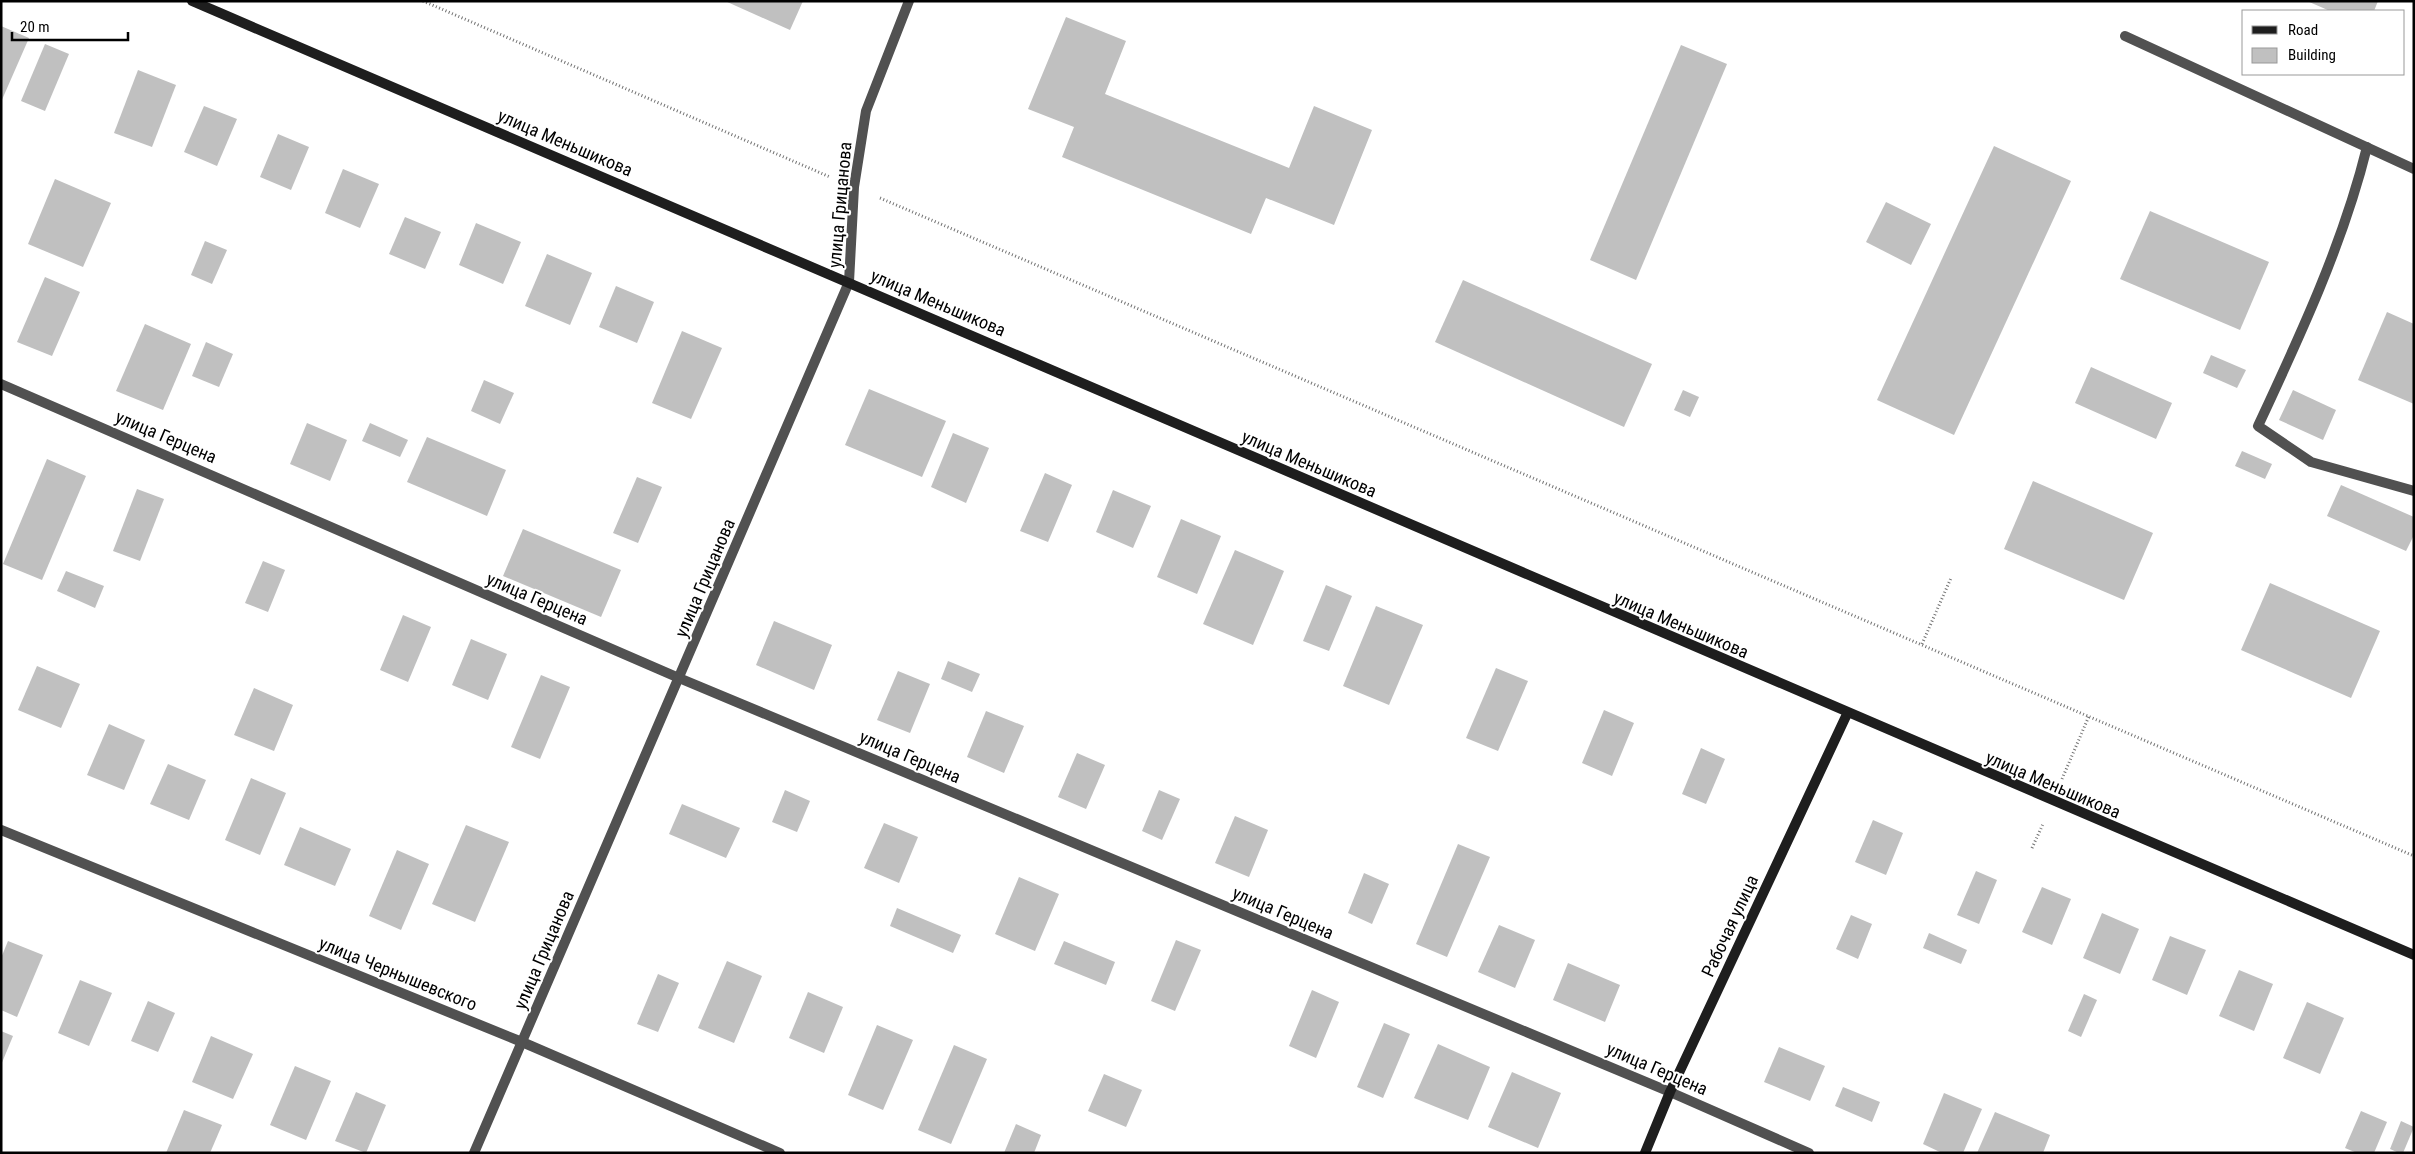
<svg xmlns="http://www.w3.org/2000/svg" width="2415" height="1154" font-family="'Roboto Condensed',sans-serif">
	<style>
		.building { fill: #c0c0c0 }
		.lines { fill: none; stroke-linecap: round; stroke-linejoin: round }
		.path { stroke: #737373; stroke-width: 3; stroke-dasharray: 1 2.5; stroke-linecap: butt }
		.lane { stroke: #515151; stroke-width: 10 }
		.street { stroke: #515151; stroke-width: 10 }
		.secondary { stroke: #1e1e1e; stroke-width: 10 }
		.labels { text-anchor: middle; stroke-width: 4; stroke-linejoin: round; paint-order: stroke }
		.street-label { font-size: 18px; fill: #000; stroke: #fff }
	</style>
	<rect width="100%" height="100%" fill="#fff"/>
	<!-- building -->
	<g class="building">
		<polygon points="725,1 803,1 790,30"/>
		<polygon points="2307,1 2378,1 2374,11 2330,11"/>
		<polygon points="1066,17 1126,41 1105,94 1289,168 1314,106 1372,130 1334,225 1266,198 1251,234 1062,157 1074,127 1028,109"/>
		<polygon points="1,26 29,38 1,102"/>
		<polygon points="45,44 69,54 45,111 21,101"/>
		<polygon points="1681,45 1727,64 1636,280 1590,260"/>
		<polygon points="138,70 176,85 152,147 114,133"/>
		<polygon points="204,106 237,119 217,166 184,152"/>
		<polygon points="278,134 309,147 291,190 260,177"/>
		<polygon points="1994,146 2071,181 1954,435 1877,400"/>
		<polygon points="343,169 379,184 360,228 325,213"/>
		<polygon points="55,179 111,203 83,267 28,244"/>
		<polygon points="1886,202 1931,224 1911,265 1866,242"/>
		<polygon points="2150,211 2269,262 2240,330 2120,279"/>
		<polygon points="405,217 441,232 425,269 389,254"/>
		<polygon points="476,223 521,242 503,284 459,265"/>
		<polygon points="205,241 227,250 212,284 191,275"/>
		<polygon points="547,254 592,273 570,325 525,306"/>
		<polygon points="45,277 80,292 52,356 17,342"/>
		<polygon points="1463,280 1652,364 1624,427 1435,342"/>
		<polygon points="616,286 654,302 637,343 599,327"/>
		<polygon points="2387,312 2414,324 2414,404 2358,380"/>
		<polygon points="145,324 191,344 163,410 116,391"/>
		<polygon points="682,331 722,348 691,419 652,403"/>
		<polygon points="206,342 233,354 219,387 192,376"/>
		<polygon points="2211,355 2246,370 2237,388 2203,373"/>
		<polygon points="2091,367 2172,403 2156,439 2075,403"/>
		<polygon points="484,380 514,393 500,424 471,411"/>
		<polygon points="869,389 946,421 922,477 845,445"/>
		<polygon points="1683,390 1699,397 1690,417 1674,410"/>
		<polygon points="2293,390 2336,410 2323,440 2279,420"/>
		<polygon points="307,423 347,440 330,481 290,464"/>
		<polygon points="370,423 408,440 400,457 362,441"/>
		<polygon points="953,433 989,448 966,503 931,487"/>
		<polygon points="427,437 506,470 487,516 407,482"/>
		<polygon points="2242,451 2272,464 2265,479 2235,466"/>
		<polygon points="47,459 86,476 42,580 3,564"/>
		<polygon points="1045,473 1072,485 1048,542 1020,531"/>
		<polygon points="637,477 662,487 638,543 613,533"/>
		<polygon points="2033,481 2153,533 2124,600 2004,549"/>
		<polygon points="2341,485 2414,517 2414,535 2406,551 2327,516"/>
		<polygon points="137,489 164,499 140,561 113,551"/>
		<polygon points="1113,490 1151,506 1133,548 1096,532"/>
		<polygon points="1181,519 1221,536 1197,594 1157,577"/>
		<polygon points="523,529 621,570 601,617 503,576"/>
		<polygon points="1235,550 1284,571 1253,645 1203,624"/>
		<polygon points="263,561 285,570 268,612 245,603"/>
		<polygon points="66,571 104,586 95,608 57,591"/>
		<polygon points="2270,583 2380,631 2351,698 2241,650"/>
		<polygon points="1326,585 1352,596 1329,651 1303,641"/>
		<polygon points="1376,606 1423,625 1389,705 1343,686"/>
		<polygon points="403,615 431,627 408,682 380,670"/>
		<polygon points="774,621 832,645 814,690 756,665"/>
		<polygon points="471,639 507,654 488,700 452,685"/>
		<polygon points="948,661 980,674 972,692 941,679"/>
		<polygon points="37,666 80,684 61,728 18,710"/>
		<polygon points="1496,668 1528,681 1498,751 1466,738"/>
		<polygon points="898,671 930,684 910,733 877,720"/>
		<polygon points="541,675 570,687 540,759 511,747"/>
		<polygon points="254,688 293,705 274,751 234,735"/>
		<polygon points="1604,710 1634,723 1612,776 1582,763"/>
		<polygon points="986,711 1024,726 1004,773 967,757"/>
		<polygon points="109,724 145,740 124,790 87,775"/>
		<polygon points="1701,748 1725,759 1706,804 1682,794"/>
		<polygon points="1077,753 1105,765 1086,809 1058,797"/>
		<polygon points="168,764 206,780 189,820 150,804"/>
		<polygon points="251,778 286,793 260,855 225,840"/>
		<polygon points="785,790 810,801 797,832 772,822"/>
		<polygon points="1159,790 1180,799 1162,840 1142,831"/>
		<polygon points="682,804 740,828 726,858 669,834"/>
		<polygon points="1235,816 1268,830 1249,877 1215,863"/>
		<polygon points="1873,820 1903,833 1886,875 1855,862"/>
		<polygon points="884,823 918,837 899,883 864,868"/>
		<polygon points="466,825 509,842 475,922 432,904"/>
		<polygon points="300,827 351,849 335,886 284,865"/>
		<polygon points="1458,844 1490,857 1447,957 1416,944"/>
		<polygon points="397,850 429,864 401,930 369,916"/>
		<polygon points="1976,871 1997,880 1979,924 1957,915"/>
		<polygon points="1364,873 1389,884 1372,924 1348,913"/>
		<polygon points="1019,877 1059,894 1035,951 995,934"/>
		<polygon points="2042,887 2071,899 2052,945 2022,932"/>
		<polygon points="897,908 961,935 953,953 890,926"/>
		<polygon points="2102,913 2139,929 2120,974 2083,958"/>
		<polygon points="1851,915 1872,924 1858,959 1836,949"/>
		<polygon points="1499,925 1535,940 1515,988 1478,972"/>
		<polygon points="1929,933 1967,950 1961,964 1923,948"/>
		<polygon points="2170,936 2206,950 2187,995 2152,980"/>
		<polygon points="1176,940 1201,950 1175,1011 1151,1001"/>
		<polygon points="8,941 43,955 17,1017 1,1010 1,958"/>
		<polygon points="1064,941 1115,962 1106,985 1054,964"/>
		<polygon points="727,961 762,976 734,1043 698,1028"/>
		<polygon points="1568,963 1620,985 1605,1022 1553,1000"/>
		<polygon points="2239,970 2273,984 2254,1031 2219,1016"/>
		<polygon points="658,974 679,983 658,1032 637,1024"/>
		<polygon points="80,980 112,993 89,1046 58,1033"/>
		<polygon points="1312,990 1339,1002 1316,1058 1289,1046"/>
		<polygon points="808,992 843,1007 824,1053 789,1038"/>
		<polygon points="2084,994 2097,1000 2081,1037 2068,1031"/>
		<polygon points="148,1001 175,1013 158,1052 131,1041"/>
		<polygon points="2307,1002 2344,1018 2320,1074 2283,1058"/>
		<polygon points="1384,1023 1410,1034 1383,1098 1357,1087"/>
		<polygon points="877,1025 913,1040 883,1110 848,1095"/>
		<polygon points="1,1031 13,1036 1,1065"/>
		<polygon points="211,1036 253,1054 233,1099 192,1082"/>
		<polygon points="1438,1044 1490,1067 1468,1120 1414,1098"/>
		<polygon points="954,1045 987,1059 951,1144 918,1130"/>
		<polygon points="1779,1047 1825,1066 1810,1101 1764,1082"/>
		<polygon points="295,1066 331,1081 306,1140 270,1125"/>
		<polygon points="1512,1072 1561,1093 1538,1148 1488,1127"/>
		<polygon points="1104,1074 1142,1090 1126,1127 1088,1111"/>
		<polygon points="1843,1087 1880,1102 1872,1122 1835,1106"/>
		<polygon points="356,1092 386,1105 366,1153 335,1141"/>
		<polygon points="1944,1093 1982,1109 1963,1153 1942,1153 1923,1144"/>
		<polygon points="184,1110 222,1125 210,1153 166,1153"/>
		<polygon points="2361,1111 2387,1122 2374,1153 2357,1153 2345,1148"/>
		<polygon points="1995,1112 2050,1135 2043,1153 1977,1153"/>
		<polygon points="2401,1121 2414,1127 2403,1153 2399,1153 2390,1149"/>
		<polygon points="1016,1124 1041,1135 1034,1153 1004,1153"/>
	</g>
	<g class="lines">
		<!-- path -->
		<g class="path">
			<polyline points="423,1 830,177"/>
			<polyline points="880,198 2414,856"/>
			<polyline points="1922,644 1951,578"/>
			<polyline points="2062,779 2089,716"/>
			<polyline points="2032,848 2043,824"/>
		</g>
		<!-- lane -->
		<path class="lane" d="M2367,147C2343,244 2300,336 2258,426L2311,462L2414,491"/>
		<!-- street -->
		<g class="street">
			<polyline points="2125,36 2414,169"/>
			<polyline points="1,384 679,678 1670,1092 1809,1153"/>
			<polyline points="1,830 522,1042 780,1153"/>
			<polyline points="474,1153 849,282 854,187 866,111 909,1"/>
		</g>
		<!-- secondary -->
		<g class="secondary">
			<path d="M192,1C933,318 1671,642 2414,955"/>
			<polyline points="1645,1153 1670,1092 1847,714"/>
		</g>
	</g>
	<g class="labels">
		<!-- street labels -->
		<g class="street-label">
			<text transform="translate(565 143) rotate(23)" y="6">улица Меньшикова</text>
			<text transform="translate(840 205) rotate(-85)" y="6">улица Грицанова</text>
			<text transform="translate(938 303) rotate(23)" y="6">улица Меньшикова</text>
			<text transform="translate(166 437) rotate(23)" y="6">улица Герцена</text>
			<text transform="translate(1309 464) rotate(23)" y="6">улица Меньшикова</text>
			<text transform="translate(705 578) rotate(-67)" y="6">улица Грицанова</text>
			<text transform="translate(537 599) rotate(23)" y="6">улица Герцена</text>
			<text transform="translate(1681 625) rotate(23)" y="6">улица Меньшикова</text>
			<text transform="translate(910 757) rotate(23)" y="6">улица Герцена</text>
			<text transform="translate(2053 785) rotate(23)" y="6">улица Меньшикова</text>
			<text transform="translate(1283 913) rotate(23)" y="6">улица Герцена</text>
			<text transform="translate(1730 926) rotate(-65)" y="6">Рабочая улица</text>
			<text transform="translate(544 950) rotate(-67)" y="6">улица Грицанова</text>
			<text transform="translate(398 974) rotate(22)" y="6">улица Чернышевского</text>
			<text transform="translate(1657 1069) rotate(23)" y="6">улица Герцена</text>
		</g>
	</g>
	<!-- border -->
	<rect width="2415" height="1154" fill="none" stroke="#000000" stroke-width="5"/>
	<!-- legend -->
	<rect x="2242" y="10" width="162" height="65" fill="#ffffff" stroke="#999999"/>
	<rect x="2252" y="26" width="25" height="8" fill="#1e1e1e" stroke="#999999"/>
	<text x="2288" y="35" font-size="15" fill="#000000">Road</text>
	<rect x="2252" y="48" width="25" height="15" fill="#c0c0c0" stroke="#999999"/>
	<text x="2288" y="60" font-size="15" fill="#000000">Building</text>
	<!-- scale -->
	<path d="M12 32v8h116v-8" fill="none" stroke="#000000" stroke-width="2.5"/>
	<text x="20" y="32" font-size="15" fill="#000000" stroke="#ffffff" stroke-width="4" paint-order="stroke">20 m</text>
</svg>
